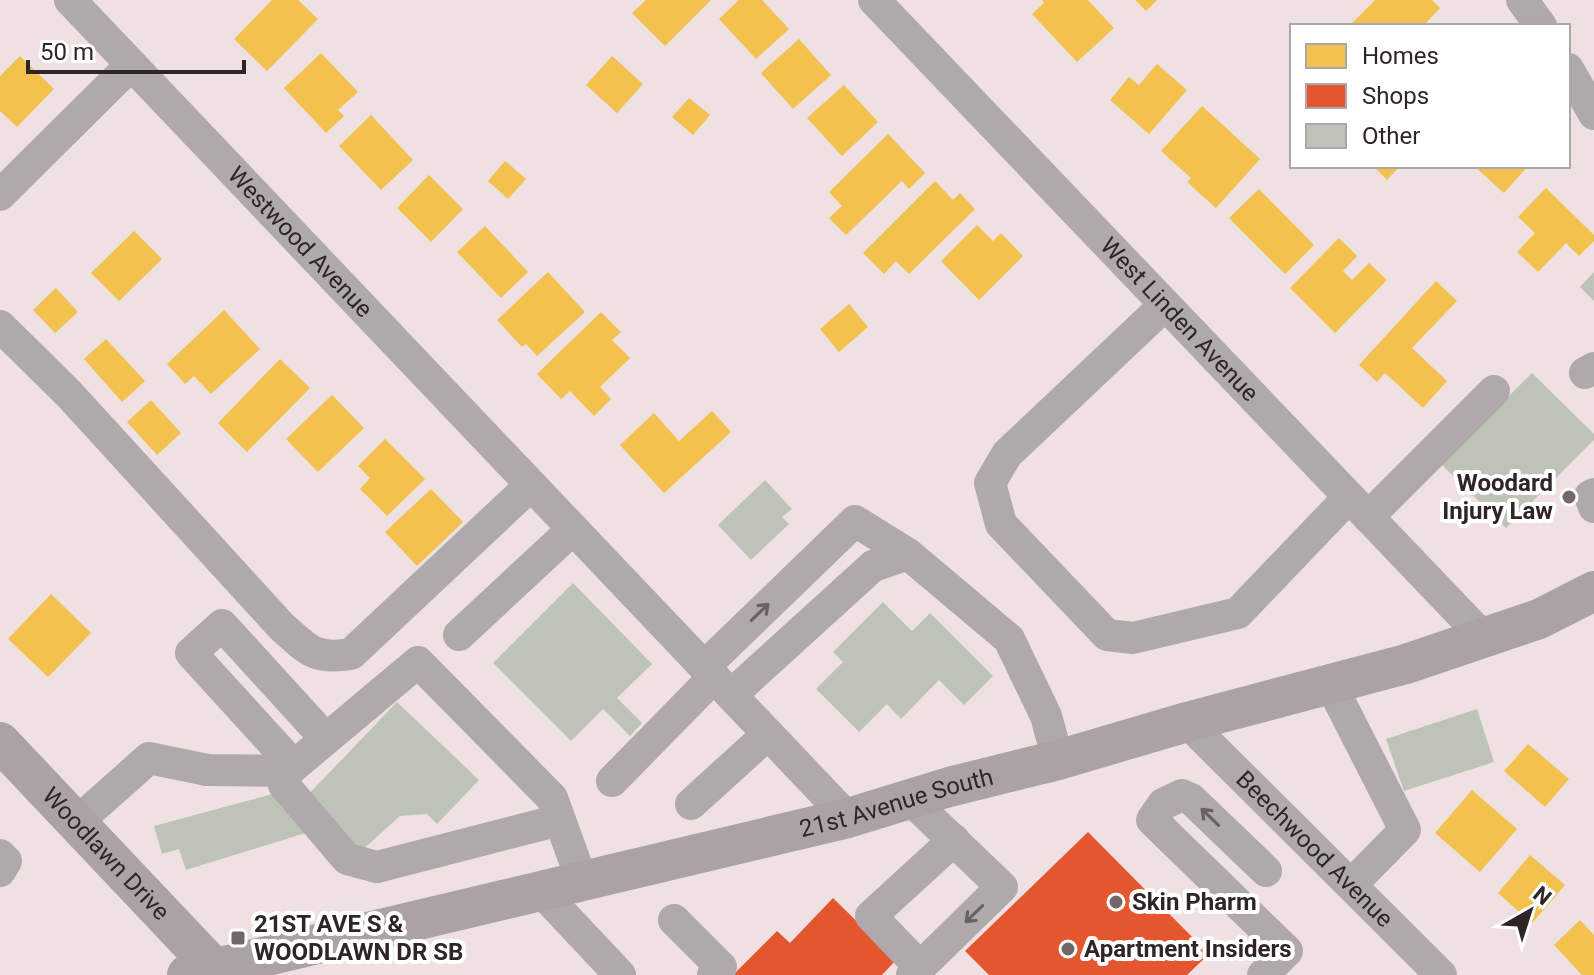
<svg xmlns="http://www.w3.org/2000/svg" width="1594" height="975" font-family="Roboto,sans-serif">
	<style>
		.homes { fill: #f2c14e }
		.shops { fill: #e4572e }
		.building { fill: #bdc4b7 }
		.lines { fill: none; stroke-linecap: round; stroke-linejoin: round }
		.minor { stroke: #b0a9ab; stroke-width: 32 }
		.major { stroke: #aba2a3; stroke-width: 40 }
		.oneway { stroke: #696062 }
		.poi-dot { fill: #726668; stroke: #fff; stroke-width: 3 }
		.labels { text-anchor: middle; stroke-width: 8; stroke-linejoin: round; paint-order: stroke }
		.street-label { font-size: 24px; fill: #2f2527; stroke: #fff }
		.poi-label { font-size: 24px; font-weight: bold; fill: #2f2527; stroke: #fff; text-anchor: start }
	</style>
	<rect width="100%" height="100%" fill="#efe0e2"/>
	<!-- homes -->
	<g class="homes">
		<polygon points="272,0 298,0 318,19 267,71 234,39"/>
		<polygon points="646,0 711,0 665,46 632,13"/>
		<polygon points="739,0 762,0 789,29 756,59 719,19"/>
		<polygon points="1042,0 1088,0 1114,28 1077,62 1032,14 1044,3"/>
		<polygon points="1135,0 1157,0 1146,11"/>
		<polygon points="1375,0 1432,0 1440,8 1423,26 1349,26"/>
		<polygon points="799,39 831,75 793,109 761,73"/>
		<polygon points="321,53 358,92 338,110 344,116 326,133 284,88"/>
		<polygon points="20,56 54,89 17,127 0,111 0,76"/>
		<polygon points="612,56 643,84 617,113 586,85"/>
		<polygon points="1157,64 1187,90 1149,134 1110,100 1129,77 1139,85"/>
		<polygon points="844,85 878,122 842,156 807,118"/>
		<polygon points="689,98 710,115 693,135 672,117"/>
		<polygon points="1202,106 1260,159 1216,208 1187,182 1191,178 1161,151"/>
		<polygon points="371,115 413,160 381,190 339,146"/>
		<polygon points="888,134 925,173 909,189 902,181 846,235 829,218 842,206 829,192"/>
		<polygon points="505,161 526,179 508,199 488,181"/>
		<polygon points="1373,166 1400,166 1387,180"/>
		<polygon points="1474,166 1528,166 1504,193"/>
		<polygon points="429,175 463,209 431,242 397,208"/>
		<polygon points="935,181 953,200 960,193 975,209 909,274 896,261 884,274 863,253"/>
		<polygon points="1546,188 1594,235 1594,241 1579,256 1566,243 1538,272 1517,252 1535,233 1518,217"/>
		<polygon points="1259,189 1314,245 1285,274 1229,218"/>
		<polygon points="977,225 993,241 1001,233 1023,256 979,300 941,261"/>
		<polygon points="485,226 528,272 501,298 457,252"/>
		<polygon points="134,231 162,259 119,301 91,273"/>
		<polygon points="1339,238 1357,256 1343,271 1352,280 1369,263 1387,280 1335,333 1290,288"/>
		<polygon points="548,272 585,312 537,356 526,344 522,347 497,320"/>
		<polygon points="1436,281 1457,301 1412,348 1447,381 1423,408 1385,373 1377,382 1359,365"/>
		<polygon points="56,288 78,312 55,333 33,310"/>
		<polygon points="849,304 868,327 839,352 820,329"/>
		<polygon points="224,310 260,349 211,394 194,376 185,384 167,364"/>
		<polygon points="601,312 621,332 612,340 630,358 600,387 611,399 594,416 570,391 561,399 537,374"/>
		<polygon points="106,339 145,381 122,402 84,359"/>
		<polygon points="280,359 310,388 247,452 218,423"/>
		<polygon points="332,395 364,428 318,472 286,439"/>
		<polygon points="151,400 181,433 157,455 127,422"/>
		<polygon points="712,411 731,432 664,493 620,445 654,413 679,441"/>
		<polygon points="385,439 425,479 387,516 360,489 370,478 358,466"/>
		<polygon points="431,489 463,522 417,566 385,532"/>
		<polygon points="51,594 91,633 48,677 8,639"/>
		<polygon points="1528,744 1569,779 1545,807 1504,771"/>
		<polygon points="1472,790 1517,829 1480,872 1435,833"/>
		<polygon points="1530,855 1565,885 1532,923 1498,893"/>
		<polygon points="1580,920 1594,935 1594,975 1582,975 1554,945"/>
	</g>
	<!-- shops -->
	<g class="shops">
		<polygon points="1088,832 1209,954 1187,975 989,975 965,951"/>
		<polygon points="833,898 896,960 882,975 733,975 777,931 790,943"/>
	</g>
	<!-- building -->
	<g class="building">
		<polygon points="1594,272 1594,301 1580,287"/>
		<polygon points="1532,373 1594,434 1594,440 1506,528 1441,464"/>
		<polygon points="765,480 792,509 782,517 789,524 751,560 718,525"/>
		<polygon points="573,583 652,664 617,698 642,723 630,736 603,709 571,741 493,663"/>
		<polygon points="883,602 912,631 930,613 993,676 964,705 939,680 901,719 887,704 859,732 816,689 843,662 833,652"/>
		<polygon points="397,702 479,780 437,824 427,814 400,816 361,851 305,798"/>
		<polygon points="1477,709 1494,762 1404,791 1386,739"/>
		<polygon points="276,793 312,831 186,870 179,849 162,854 154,826"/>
	</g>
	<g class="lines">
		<!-- minor -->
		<g class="minor">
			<path id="s1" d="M70,0L848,818"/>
			<path id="s2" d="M874,0L1485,639"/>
			<polyline points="1522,0 1541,26"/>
			<polyline points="1568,69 1594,114"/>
			<polyline points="0,195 131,65"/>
			<polyline points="1165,305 1007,454 990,483 1001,524 1107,635 1133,638 1238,613 1349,497"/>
			<path d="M0,326L69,394L282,627C308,650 314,660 351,654L531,485"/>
			<polyline points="1585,373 1594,368"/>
			<polyline points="1594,494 1590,496 1594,507"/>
			<polyline points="1368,517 1494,391"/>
			<polyline points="459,635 573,529"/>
			<polyline points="704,667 855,521 908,554"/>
			<polyline points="1330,683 1405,830 1351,885"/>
			<polyline points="731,695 873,566 908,554 1009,639 1046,716 1058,760"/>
			<path id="s3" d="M1187,722L1441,975"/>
			<polyline points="294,766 191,653 222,625 326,739"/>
			<polyline points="612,781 714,677"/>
			<polyline points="911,800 1002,887 912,975"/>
			<polyline points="691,804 768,734"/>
			<polyline points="560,820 377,867 347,859 284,785 288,771 418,662 552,798 582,881"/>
			<polyline points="76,823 149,758 207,770 288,771"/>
			<polyline points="0,855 6,861 0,871"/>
			<polyline points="540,890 620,975"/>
			<polyline points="674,920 721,967 713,975"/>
			<polyline points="920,967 871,916 954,840"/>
			<polyline points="1263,975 1287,951 1152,820 1163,804 1182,795 1191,799 1266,871"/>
		</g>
		<!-- major -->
		<g class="major">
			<path id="s4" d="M0,742L213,967"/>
			<path id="s5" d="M187,975L848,818L949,787L1058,760L1187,722L1406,664L1539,619L1594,591"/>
		</g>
	</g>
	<!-- one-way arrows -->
	<defs><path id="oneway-shaft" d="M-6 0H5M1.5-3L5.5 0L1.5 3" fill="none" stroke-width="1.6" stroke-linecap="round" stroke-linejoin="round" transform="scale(2)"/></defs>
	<g class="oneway">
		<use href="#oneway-shaft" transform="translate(760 612) rotate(-44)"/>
		<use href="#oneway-shaft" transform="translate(1210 817) rotate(-136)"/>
		<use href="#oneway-shaft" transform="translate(974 914) rotate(136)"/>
	</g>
	<!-- markers -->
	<g class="poi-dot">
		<circle cx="1569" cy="497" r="8"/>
		<circle cx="1116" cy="902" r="8"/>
		<rect x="230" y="930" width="16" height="16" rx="4"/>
		<circle cx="1068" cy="949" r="8"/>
	</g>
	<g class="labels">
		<!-- street labels -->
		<g class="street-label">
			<text dy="8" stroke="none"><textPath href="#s1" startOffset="334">Westwood Avenue</textPath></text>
			<text dy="8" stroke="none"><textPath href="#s2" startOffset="442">West Linden Avenue</textPath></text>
			<text dy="8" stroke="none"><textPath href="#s5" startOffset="730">21st Avenue South</textPath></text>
			<text dy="8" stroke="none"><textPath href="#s3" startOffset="180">Beechwood Avenue</textPath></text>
			<text dy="8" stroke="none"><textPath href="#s4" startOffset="154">Woodlawn Drive</textPath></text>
		</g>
		<!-- poi labels -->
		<g class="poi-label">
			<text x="1553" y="491" text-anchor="end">Woodard<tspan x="1553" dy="28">Injury Law</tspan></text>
			<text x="1132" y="910">Skin Pharm</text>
			<text x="254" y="932">21ST AVE S &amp;<tspan x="254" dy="28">WOODLAWN DR SB</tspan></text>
			<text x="1084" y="957">Apartment Insiders</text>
		</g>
	</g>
	<!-- legend -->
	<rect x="1290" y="24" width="280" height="144" fill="#ffffff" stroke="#aca8a9" stroke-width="2"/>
	<rect x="1306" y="44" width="40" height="24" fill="#f2c14e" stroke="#aca8a9" stroke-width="2"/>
	<text x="1362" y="64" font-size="24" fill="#2f2527">Homes</text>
	<rect x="1306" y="84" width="40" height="24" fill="#e4572e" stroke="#aca8a9" stroke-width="2"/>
	<text x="1362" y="104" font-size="24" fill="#2f2527">Shops</text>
	<rect x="1306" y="124" width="40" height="24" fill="#bdc4b7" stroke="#aca8a9" stroke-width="2"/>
	<text x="1362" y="144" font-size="24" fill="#2f2527">Other</text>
	<!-- north arrow -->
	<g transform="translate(1530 911) rotate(39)" stroke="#ffffff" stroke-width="6" paint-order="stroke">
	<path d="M0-6L14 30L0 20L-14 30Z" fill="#2f2527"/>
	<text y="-12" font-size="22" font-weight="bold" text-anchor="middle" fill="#2f2527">N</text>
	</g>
	<!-- scale -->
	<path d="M28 60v12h216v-12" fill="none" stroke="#2f2527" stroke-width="4"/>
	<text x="40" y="60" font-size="24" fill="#2f2527" stroke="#ffffff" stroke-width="6" paint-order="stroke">50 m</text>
</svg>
